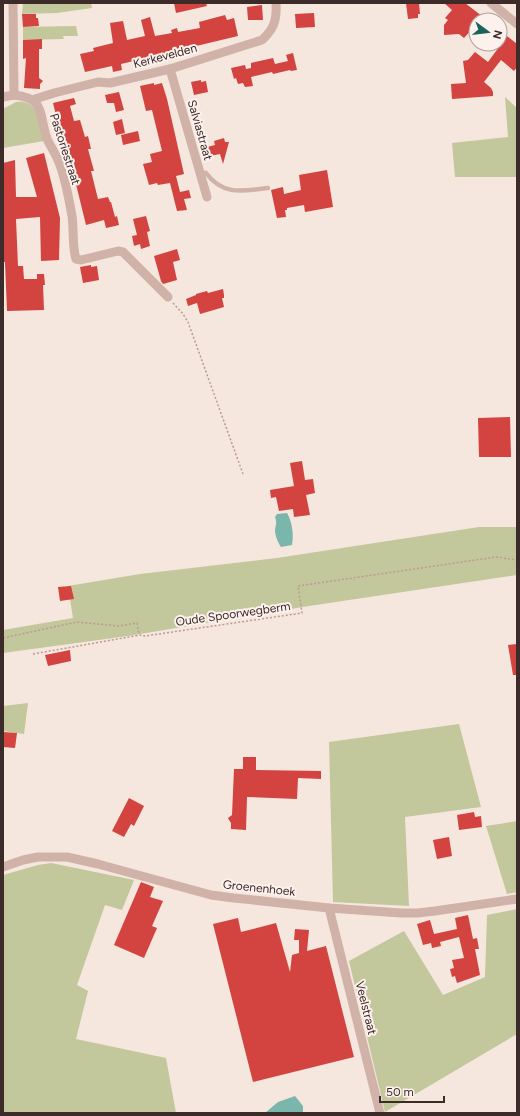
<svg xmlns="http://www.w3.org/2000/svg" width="520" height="1116" font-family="Figtree,sans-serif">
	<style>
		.green { fill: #c2c79c }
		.water { fill: #7ab6ac }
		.building { fill: #d3433f }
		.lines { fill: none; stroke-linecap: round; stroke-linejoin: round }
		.path { stroke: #bc9b92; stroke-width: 1.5; stroke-dasharray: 2 2; stroke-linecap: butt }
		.service { stroke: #d0b2a8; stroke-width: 4.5 }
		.minor { stroke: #d0b2a8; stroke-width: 9 }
		.labels { text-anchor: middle; stroke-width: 4; stroke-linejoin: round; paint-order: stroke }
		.street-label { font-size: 12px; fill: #3c2b29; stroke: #fcf1ec }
	</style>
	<rect width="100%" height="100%" fill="#f5e6de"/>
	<!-- green -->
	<g class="green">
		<polygon points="23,3 91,3 92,8 57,13 22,14"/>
		<polygon points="76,26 78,36 63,36 64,39 23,40 23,27"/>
		<polygon points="505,97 517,108 517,177 455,177 452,143 508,137"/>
		<path d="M16,102C24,101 30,103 36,110L44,141L3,148V109Z"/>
		<polygon points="479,527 517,527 517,575 309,606 128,636 3,653 3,630 73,618 68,586 140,574 277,558"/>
		<polygon points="28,703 24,734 3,731 3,706"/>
		<polygon points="459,724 481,807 405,817 409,906 333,902 329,742"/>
		<polygon points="517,821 517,892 507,894 486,826"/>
		<polygon points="51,863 134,880 122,910 105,905 77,985 88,991 76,1039 166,1058 176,1113 3,1113 3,875 38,865"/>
		<polygon points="517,909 517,1034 385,1112 349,961 404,931 443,995 485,977 487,915"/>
	</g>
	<!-- water -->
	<g class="water">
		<path d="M287,513C292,521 294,535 292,545L281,547C278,543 275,535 275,530C276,524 277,523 275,517L277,514Z"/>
		<polygon points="295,1096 303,1106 303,1113 265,1113 278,1102"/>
	</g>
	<!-- building -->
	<g class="building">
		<polygon points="174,3 206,3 207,6 176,13"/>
		<polygon points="406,3 419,3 420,14 418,14 418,18 408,19"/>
		<polygon points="444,3 465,3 487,20 476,20 476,31 473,28 464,38 459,34 444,35 444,25 448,20 445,18 452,10"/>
		<polygon points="262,5 263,20 248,20 247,7"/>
		<polygon points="314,13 315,27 296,28 295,14"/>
		<polygon points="22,14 36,14 36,18 38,18 39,26 23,27"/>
		<polygon points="225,15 227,20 234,18 238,36 121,64 122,70 113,72 112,66 85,72 80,54 94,51 93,48 113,43 110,23 123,21 127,40 145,36 141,20 150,17 155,36 172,33 171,30 177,28 178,32 200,28 199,22"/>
		<polygon points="507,36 517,44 517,67 514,71 501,60 484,82 491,88 493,92 493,96 452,99 451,84 466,83 463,61 468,60 475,52 488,62"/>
		<polygon points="42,39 42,49 39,49 39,78 43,81 40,84 40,89 24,88 26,58 23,59 23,40"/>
		<polygon points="293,53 297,70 291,71 290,70 273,74 272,72 251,77 253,86 245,87 243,83 238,84 236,78 234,79 231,68 245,65 246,69 251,68 251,63 273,58 275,64 288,61 286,55"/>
		<polygon points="201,80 201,82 206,81 208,92 194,95 191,82"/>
		<polygon points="154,83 154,85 162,83 167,99 184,174 176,176 180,192 189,190 191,198 184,199 187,210 177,211 170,183 158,185 157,183 149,185 143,164 152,162 150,154 162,151 152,110 146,111 140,86"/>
		<polygon points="119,92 124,110 116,112 114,103 107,103 105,95"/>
		<polygon points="74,98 76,104 70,106 74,121 80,120 85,137 88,136 91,149 88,149 94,171 91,171 98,199 108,197 110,202 111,202 115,217 117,216 119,225 115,226 106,228 104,220 86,225 74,176 71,176 53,103"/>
		<polygon points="122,119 125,133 116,135 113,122"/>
		<polygon points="138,131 140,141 123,145 121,135"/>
		<polygon points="224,138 225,142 229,142 223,164 220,154 210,156 207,147 215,145 214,141"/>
		<polygon points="44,153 60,218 59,260 41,261 40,217 16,219 18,266 23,266 24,279 37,279 37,274 44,274 45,285 43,285 44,310 7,311 5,262 3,262 3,163 15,160 16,197 37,197 26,158"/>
		<polygon points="327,170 333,207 305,212 304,205 287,208 287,210 285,210 286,217 277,218 271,190 283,187 284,194 301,190 299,175"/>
		<polygon points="146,216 150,231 147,232 150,246 141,249 140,244 134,246 132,236 137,235 133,219"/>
		<polygon points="177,249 180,260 173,262 177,280 163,284 161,281 154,256"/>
		<polygon points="91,265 91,267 97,266 99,280 83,283 80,267"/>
		<polygon points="223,289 224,295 224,298 222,298 224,307 200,314 197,303 188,306 186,299 196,295 196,294 207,291 208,293"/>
		<polygon points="510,417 511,457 479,457 478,418"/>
		<polygon points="302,461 305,480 313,479 315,493 306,495 310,515 294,517 293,509 279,511 276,497 271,498 270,490 294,486 290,463"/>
		<polygon points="71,586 74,599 60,601 58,587"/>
		<polygon points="517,644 517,675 513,675 508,645"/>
		<polygon points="70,650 71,661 48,666 45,655"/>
		<polygon points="3,732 17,733 15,748 3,747"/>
		<polygon points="243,757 256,757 256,770 321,771 321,779 298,778 297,799 247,797 246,830 231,829 231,823 229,820 228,818 232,815 234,769 243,769"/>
		<polygon points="129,798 144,806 134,826 131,824 124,837 112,831"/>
		<polygon points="474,812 475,817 481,816 482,827 459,830 457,815"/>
		<polygon points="449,837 452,856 437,859 433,840"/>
		<polygon points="141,882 154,887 150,897 163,901 152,926 157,928 144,958 114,945"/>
		<polygon points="468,915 473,939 477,938 479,949 475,949 480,975 457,983 455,976 452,977 450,969 454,968 452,960 464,958 459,937 440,942 441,946 432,948 431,943 423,945 417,924 430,920 434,934 457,929 455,918"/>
		<polygon points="238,918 241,932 276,923 290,972 292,955 299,953 299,940 294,940 295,929 309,930 307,951 326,946 354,1057 253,1082 213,924"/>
	</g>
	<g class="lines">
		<!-- path -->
		<g class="path">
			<polyline points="173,303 183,314 188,322 243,474"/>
			<polyline points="3,638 77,622 119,626 137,623 139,634"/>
			<polyline points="33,654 140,635 145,636 302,613 298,586 496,557 517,560"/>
		</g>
		<!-- service -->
		<path class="service" d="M199,172L206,173C223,196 243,191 268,188"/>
		<!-- minor -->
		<g class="minor">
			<polyline points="491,3 517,24"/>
			<polyline points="170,69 207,197"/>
			<path d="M14,95C48,98 38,118 48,141C51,147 55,153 58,160C65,176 69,199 72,216C74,229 72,247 76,259L81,260L118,251L123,252L168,297"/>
			<polyline points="3,97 14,95 13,3"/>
			<path d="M32,100L54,93L98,82L110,83L170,69L262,40C274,29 277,20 276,3"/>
			<polyline points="3,867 23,860 38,857 67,857 98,864 211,895 234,898 329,908 401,913 418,913 435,911 517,899"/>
			<polyline points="329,908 380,1113"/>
		</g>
	</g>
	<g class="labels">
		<!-- street labels -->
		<g class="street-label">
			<text transform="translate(165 56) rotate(-15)" y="4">Kerkevelden</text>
			<text transform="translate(200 130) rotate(74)" y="4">Salviastraat</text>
			<text transform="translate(65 149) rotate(72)" y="4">Pastoriestraat</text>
			<text transform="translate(233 614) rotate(-8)" y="4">Oude Spoorwegberm</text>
			<text transform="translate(259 888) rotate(6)" y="4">Groenenhoek</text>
			<text transform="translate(366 1008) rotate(76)" y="4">Veelstraat</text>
		</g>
	</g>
	<!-- border -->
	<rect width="520" height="1116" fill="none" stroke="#3c2b29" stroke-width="8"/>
	<!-- north arrow -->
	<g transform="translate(488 32) rotate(105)"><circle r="19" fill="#fcf1ec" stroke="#afa29e"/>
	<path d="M0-3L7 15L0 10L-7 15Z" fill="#196358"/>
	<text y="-6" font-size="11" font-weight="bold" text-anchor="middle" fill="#3c2b29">N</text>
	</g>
	<!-- scale -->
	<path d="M380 1096v6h64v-6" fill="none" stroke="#3c2b29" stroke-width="2"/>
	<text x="386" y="1096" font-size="12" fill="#3c2b29" stroke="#fcf1ec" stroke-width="3" paint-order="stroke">50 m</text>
</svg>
